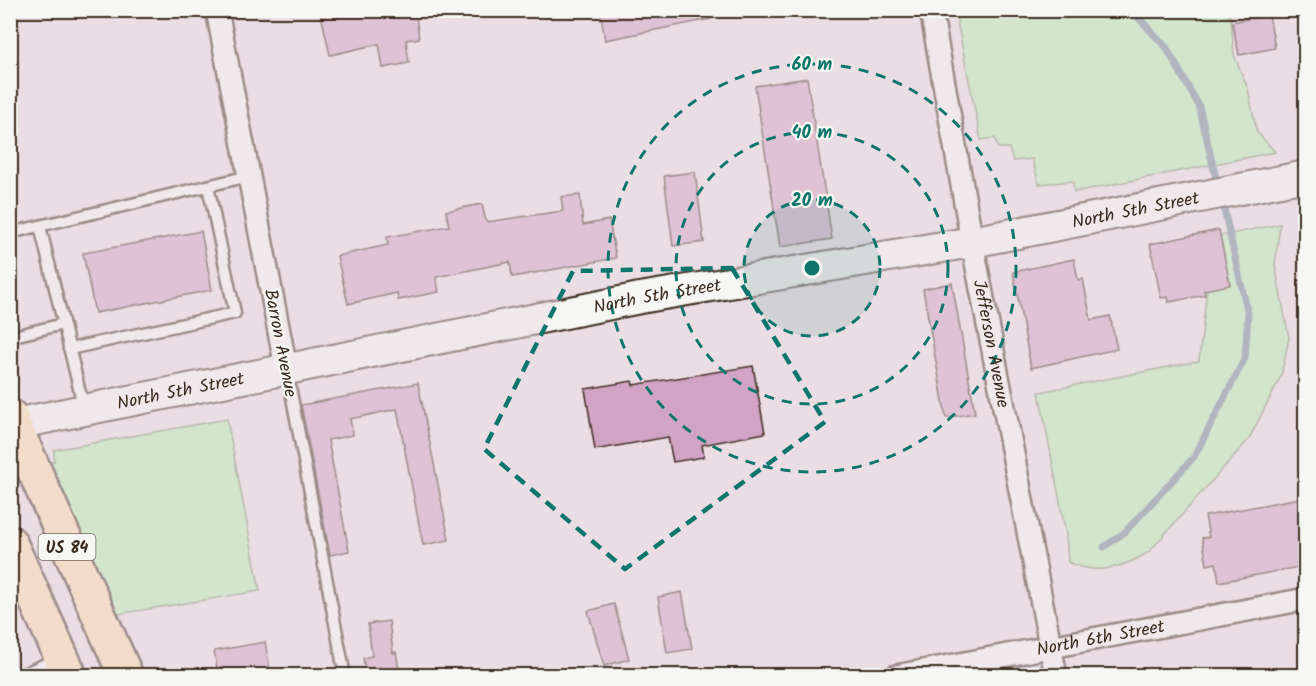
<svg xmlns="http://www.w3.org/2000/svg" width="1316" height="686" font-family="Kalam,sans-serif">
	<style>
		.green { fill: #b6efb2; stroke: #788c68; stroke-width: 1.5 }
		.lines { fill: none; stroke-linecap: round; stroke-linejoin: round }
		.stream { stroke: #678696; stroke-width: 7 }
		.building { fill: #d1a3c4; stroke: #3b2a1e; stroke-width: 1.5 }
		.lane-casing { stroke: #3b2a1e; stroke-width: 15 }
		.street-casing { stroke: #3b2a1e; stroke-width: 26 }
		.secondary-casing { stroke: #3b2a1e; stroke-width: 34 }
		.primary-casing { stroke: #3b2a1e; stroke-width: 38 }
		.lane { stroke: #f6f6f2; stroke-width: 10 }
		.street { stroke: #f6f6f2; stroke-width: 21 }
		.secondary { stroke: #f6f6f2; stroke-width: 30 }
		.primary { stroke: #fcdcac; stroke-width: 33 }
		.marked { fill: none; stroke: #0f766e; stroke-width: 4.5; stroke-dasharray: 12 8; stroke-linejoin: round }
		.ring { fill: none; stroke: #0f766e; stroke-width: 3; stroke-dasharray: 10 8 }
		.labels { text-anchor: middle; stroke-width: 4.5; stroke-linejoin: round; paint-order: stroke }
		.shield { fill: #f6f6f2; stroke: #73675e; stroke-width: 1.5 }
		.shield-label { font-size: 16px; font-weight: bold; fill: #3b2a1e }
		.street-label { font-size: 18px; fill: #3b2a1e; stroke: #f6f6f2 }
		.centre { fill: #0f766e; stroke: #f6f6f2; stroke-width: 3 }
		.ring-label { font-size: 18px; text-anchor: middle; font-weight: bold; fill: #0f766e; stroke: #f6f6f2; stroke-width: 4.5; stroke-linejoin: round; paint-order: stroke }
	</style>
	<rect width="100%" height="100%" fill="#ebdde4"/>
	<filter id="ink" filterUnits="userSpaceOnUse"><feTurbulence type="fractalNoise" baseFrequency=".0167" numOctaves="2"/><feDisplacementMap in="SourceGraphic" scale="12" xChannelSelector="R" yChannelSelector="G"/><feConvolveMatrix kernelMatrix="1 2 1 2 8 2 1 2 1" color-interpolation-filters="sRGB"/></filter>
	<g filter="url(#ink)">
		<!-- green -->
		<g class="green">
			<polygon points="955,11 1222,11 1231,17 1234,55 1248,89 1257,132 1275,152 1074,192 1073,181 1039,184 1032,159 1013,161 1009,148 998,148 995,138 981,140"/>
			<path d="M1280,224L1275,265L1289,338L1281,376L1249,439L1149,552C1123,568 1096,576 1068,562L1066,534L1039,392L1199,361L1207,289L1230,284L1220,236Z"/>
			<polygon points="227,419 260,591 112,615 47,463 54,461 54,450"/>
		</g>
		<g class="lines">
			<!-- stream -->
			<g class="stream">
				<polyline points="1131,10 1166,47 1199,106 1218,187"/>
				<polyline points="1104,547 1125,532 1194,457 1245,358 1248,314 1222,201"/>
			</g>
		</g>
		<!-- building -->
		<g class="building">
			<polygon points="320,10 415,10 419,38 406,40 409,63 383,68 379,44 330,55"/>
			<polygon points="600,10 710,10 711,19 605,40"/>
			<polygon points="1269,15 1275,48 1239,55 1232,22"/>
			<polygon points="807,78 832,239 780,247 755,86"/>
			<polygon points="695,172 704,242 673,246 664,176"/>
			<polygon points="580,195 583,225 609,220 616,258 512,277 510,262 436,277 439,292 398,300 397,293 348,304 337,256 388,245 387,237 449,226 446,211 482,204 486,222 563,211 561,197"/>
			<polygon points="1219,230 1230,285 1204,290 1205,295 1169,302 1168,297 1161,298 1150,244"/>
			<polygon points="201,231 212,290 95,313 83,253"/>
			<polygon points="1074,259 1078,280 1083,279 1091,320 1110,316 1117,349 1031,368 1013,272"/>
			<polygon points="952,283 975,413 946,418 923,289"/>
			<polygon points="753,366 765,433 702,445 704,457 673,462 668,437 595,450 585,389 632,381 633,385"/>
			<polygon points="418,383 449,540 423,545 397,409 350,419 353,435 328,440 349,551 330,555 301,405"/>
			<polygon points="1305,497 1305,566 1219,582 1216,563 1207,565 1202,538 1209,537 1205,516"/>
			<polygon points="682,592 692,649 667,653 658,597"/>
			<polygon points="614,604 629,659 604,666 588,611"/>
			<polygon points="389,621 393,653 396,652 400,675 366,675 363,658 372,656 368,624"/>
			<polygon points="265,642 271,675 218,675 214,651"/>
		</g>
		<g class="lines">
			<!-- lane casing -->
			<g class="lane-casing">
				<g id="lane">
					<polyline points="40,226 84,409"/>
					<polyline points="10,233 249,176"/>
					<polyline points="10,337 63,324"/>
					<polyline points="69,349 235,313 208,186"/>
					<polyline points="287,371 345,676"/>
					<polyline points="989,657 992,676"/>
					<polyline points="18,676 59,658"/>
				</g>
			</g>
			<!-- street casing -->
			<g class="street-casing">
				<g id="street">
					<polyline points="217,10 286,368"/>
					<path id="s1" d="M931,10L972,242L1056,676"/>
					<path id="s2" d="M896,676L1306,599"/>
				</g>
			</g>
			<!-- secondary casing -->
			<g class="secondary-casing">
				<g id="secondary">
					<path id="s3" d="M10,425L640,298L972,242L1306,176"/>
				</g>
			</g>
			<!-- primary casing -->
			<g class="primary-casing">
				<g id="primary">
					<polyline points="10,416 126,676"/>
					<polyline points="10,543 70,676"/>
				</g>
			</g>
			<!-- lane -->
			<use href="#lane" class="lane"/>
			<!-- street -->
			<use href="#street" class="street"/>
			<!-- secondary -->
			<use href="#secondary" class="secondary"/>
			<!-- primary -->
			<use href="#primary" class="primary"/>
		</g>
	</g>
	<!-- marked area -->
	<path d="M0 0H1316V686H0ZM732,268L825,422L625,569L484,449L573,271Z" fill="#ebdde4" fill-opacity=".55" fill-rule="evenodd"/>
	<path class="marked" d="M732,268L825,422L625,569L484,449L573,271Z"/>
	<!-- distance rings -->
	<circle cx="812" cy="268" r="68" fill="#0f766e" fill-opacity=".12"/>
	<g class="ring">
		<circle cx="812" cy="268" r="68"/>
		<circle cx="812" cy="268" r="136"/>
		<circle cx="812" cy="268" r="204"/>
	</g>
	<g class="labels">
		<!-- shield labels -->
		<rect class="shield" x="38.5" y="534" width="57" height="26" rx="4.5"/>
		<g class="shield-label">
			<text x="67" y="553">US 84</text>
		</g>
		<!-- street labels -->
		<g class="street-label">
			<text dy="6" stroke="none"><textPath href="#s3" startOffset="1146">North 5th Street</textPath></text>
			<text dy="6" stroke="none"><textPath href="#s3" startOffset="660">North 5th Street</textPath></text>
			<text transform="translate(281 343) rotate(79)" y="6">Barron Avenue</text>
			<text dy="6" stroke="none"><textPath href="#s1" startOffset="339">Jefferson Avenue</textPath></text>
			<text dy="6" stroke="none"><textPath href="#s3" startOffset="174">North 5th Street</textPath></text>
			<text dy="6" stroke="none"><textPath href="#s2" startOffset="208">North 6th Street</textPath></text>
		</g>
	</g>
	<circle cx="812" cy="268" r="9" class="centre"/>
	<g class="ring-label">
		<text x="812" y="70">60 m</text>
		<text x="812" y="138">40 m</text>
		<text x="812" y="206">20 m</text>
	</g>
	<!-- margin -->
	<rect width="1316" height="686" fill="none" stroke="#f6f6f2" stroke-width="36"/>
	<rect x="18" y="18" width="1280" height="650" fill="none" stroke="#3b2a1e" stroke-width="2" filter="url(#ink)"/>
</svg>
